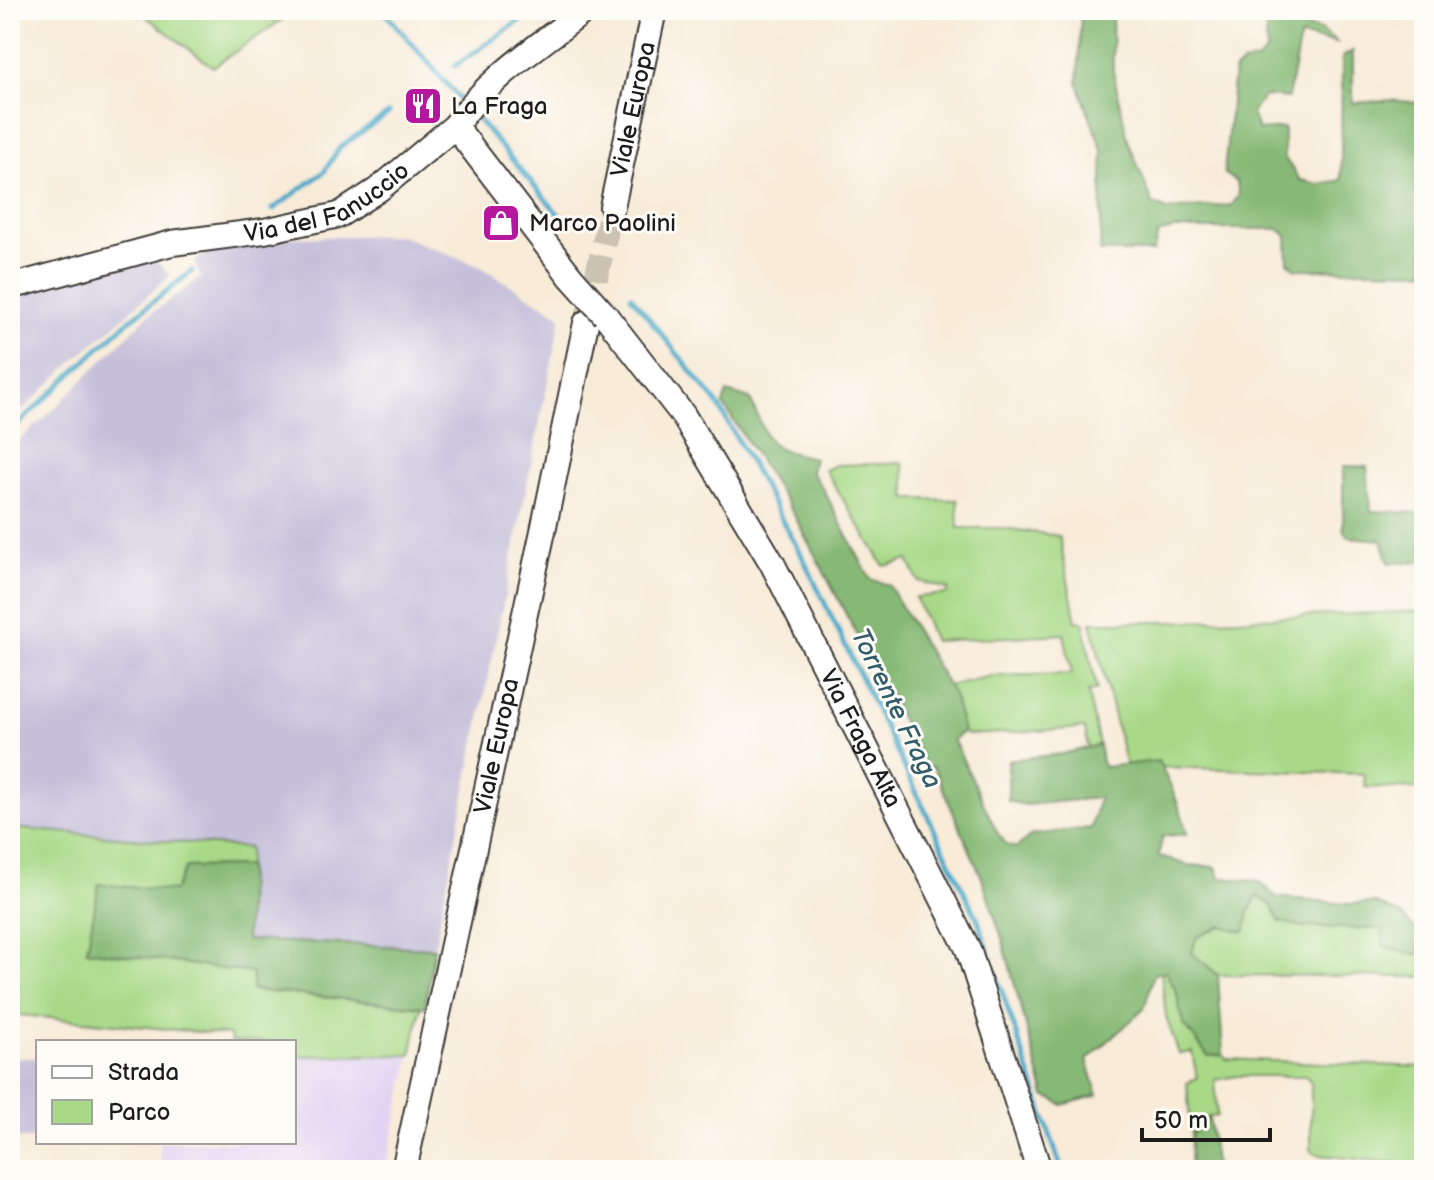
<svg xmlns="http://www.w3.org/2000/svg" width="1434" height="1180" font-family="'Balsamiq Sans',sans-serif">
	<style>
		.built { fill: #e3d3f2 }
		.industrial { fill: #c6c0da }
		.green { fill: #a8d987; stroke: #627a52; stroke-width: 2 }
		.forest { fill: #86b974; stroke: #516a48; stroke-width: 2 }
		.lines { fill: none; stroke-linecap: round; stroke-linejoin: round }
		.stream { stroke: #4caaca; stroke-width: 5 }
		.secondary-tunnel { stroke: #ccc2b2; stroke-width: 24; stroke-dasharray: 24 12; stroke-linecap: butt }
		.secondary-casing { stroke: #3d3b38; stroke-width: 28 }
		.secondary { stroke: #fff; stroke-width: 24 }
		.secondary-bridge-casing { stroke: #3d3b38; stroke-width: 28; stroke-linecap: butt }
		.secondary-bridge { stroke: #fff; stroke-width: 24 }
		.labels { text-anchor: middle; stroke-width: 6; stroke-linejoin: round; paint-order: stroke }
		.poi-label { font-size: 24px; fill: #1c1c1c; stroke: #fdfcf7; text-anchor: start }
		.street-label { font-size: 24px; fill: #1c1c1c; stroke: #fdfcf7 }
		.water-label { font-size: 26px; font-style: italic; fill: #325c6a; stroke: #fdfcf7 }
	</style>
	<rect width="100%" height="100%" fill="#fdfcf7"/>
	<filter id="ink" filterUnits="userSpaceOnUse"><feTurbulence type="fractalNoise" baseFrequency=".0125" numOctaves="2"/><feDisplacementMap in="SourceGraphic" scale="16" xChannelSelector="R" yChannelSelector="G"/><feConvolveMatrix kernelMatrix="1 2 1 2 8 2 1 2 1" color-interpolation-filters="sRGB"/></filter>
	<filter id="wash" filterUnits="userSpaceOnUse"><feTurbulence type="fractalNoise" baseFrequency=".006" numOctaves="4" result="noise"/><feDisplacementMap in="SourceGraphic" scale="32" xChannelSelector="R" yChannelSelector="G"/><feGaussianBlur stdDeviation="1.8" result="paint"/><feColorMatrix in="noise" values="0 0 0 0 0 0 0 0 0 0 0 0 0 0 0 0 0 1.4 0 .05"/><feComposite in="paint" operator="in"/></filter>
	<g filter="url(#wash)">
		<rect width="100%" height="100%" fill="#f8ebd8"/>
		<!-- built -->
		<polygon class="built" points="411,1055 385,1170 162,1170 159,1142 294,1142 294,1056"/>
		<!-- industrial -->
		<g class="industrial">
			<polygon points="399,235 481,267 561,316 434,948 245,940 248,848 10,828 10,448 45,418 146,317 201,278 194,262 212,248 254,239"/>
			<polygon points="152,255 170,276 76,359 10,422 10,300"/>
			<rect x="10" y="1058" width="28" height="81"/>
		</g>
		<!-- green -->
		<g class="green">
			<polygon points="130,10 296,10 213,67 144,15 138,16"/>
			<polygon points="903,463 907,499 958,500 958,528 1003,528 1059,536 1076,621 1083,622 1097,690 1088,692 1099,745 1088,748 1085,728 968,735 963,732 953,694 948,686 991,676 1072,674 1064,634 934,641 915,597 947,594 948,589 918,581 908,560 884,566 825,470 836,465"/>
			<polygon points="1424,611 1424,789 1365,787 1364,774 1161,767 1158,761 1128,765 1125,762 1091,622 1168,622"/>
			<polygon points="10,828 249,848 248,866 186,867 175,891 87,950 252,973 253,990 421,1007 411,1055 294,1056 294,1042 231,1042 230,1035 10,1014"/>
			<polygon points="1257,896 1305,927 1383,929 1412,954 1424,954 1424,977 1218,975 1192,953 1196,938 1221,926 1245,932 1249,911"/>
			<polygon points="1165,971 1176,990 1183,1023 1208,1056 1223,1055 1226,1059 1424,1067 1424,1166 1320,1155 1311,1151 1311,1082 1306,1076 1237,1076 1215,1080 1217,1116 1209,1117 1191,1135 1187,1083 1197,1078 1192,1052 1179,1054 1166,1017 1161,972"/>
		</g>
		<!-- forest -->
		<g class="forest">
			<polygon points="1081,10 1112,10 1113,71 1128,140 1153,204 1167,210 1232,205 1239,195 1237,182 1224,173 1234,71 1243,63 1258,60 1267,51 1265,10 1296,10 1299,24 1320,30 1338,43 1300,37 1288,98 1264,96 1252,113 1258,130 1284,128 1284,157 1300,180 1319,184 1341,180 1342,57 1353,51 1353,103 1392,100 1419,103 1424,99 1424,271 1296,269 1288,262 1287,236 1279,229 1174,229 1158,234 1153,252 1100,252 1103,152 1078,84"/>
			<path d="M727,392L750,399C771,444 762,448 814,458L811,472L823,489L870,579L889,585L953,694L963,732L953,739L997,832L1007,845L1016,848L1032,835L1091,828L1099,798L1025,805L1008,801V760L1062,754L1099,745L1103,767L1158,761C1171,786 1181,807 1187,834L1163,836L1158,856L1188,865L1216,867L1220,878L1259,881L1276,897L1347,904L1375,903L1400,914L1418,932L1424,933V954H1412L1383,946V929L1305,927L1280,922L1271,905L1257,896L1249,911L1245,932L1221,926L1196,938L1192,953L1218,975L1223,1055L1208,1056L1183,1023L1176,990L1165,971L1154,974L1144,1009L1087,1060L1098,1095L1063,1105L1045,1096L1002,938L982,878L934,768L925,765L793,513L723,404Z"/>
			<polygon points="1343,466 1367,467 1371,511 1424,513 1424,562 1389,563 1382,540 1349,537 1343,529"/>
			<polygon points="248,866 246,940 434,948 425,1007 252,990 252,973 87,950 99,884 174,891 186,867"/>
			<polygon points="1209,1117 1216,1170 1190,1170 1191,1135"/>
		</g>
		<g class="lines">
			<!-- stream -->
			<g class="stream">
				<polyline points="383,10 465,105"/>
				<polyline points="455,66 535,10"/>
				<polyline points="474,115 567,224"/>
				<polyline points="273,209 324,172 340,147 389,113"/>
				<polyline points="631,296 717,403 803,558 978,920 1062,1170"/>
				<polyline points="10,432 124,325 192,271"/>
			</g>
		</g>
	</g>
	<g filter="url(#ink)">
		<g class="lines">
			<!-- secondary-tunnel -->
			<polyline class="secondary-tunnel" points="588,314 612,207"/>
			<!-- secondary casing -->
			<g class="secondary-casing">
				<g id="secondary">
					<polyline points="455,126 571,277"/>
					<path id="s1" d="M612,207L654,10"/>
					<path id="s2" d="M10,287L172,243L264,231L339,215L379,189L455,126C487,79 540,45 585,10"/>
					<path id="s3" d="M605,315L683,415L772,563L968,949L1039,1170"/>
					<path id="s4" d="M404,1170L543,531L586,323"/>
				</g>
			</g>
			<!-- secondary -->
			<use href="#secondary" class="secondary"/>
			<!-- secondary-bridge casing -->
			<g class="secondary-bridge-casing">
				<polyline id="secondary-bridge" points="571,277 605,315"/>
			</g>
			<!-- secondary-bridge -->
			<use href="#secondary-bridge" class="secondary-bridge"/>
		</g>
	</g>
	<!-- icons -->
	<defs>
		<g id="restaurant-square" transform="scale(2)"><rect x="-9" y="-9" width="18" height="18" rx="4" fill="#b5179e" stroke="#fdfcf7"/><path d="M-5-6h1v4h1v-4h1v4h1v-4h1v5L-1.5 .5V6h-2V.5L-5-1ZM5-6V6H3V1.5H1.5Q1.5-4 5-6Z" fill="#fff"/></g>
		<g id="shop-square" transform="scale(2)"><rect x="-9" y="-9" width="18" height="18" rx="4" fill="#b5179e" stroke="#fdfcf7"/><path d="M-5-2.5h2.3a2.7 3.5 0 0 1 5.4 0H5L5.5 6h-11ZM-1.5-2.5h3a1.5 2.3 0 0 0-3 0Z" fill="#fff"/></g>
	</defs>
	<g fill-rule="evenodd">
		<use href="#restaurant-square" x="423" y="106"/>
		<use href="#shop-square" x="501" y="223"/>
	</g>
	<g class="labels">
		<!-- poi labels -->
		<g class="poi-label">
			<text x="451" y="114">La Fraga</text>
			<text x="529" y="231">Marco Paolini</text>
		</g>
		<!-- street labels -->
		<g class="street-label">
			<text dy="8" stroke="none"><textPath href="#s1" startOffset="100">Viale Europa</textPath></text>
			<text dy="8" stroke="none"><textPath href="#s2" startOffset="330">Via del Fanuccio</textPath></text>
			<text dy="8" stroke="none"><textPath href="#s3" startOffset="496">Via Fraga Alta</textPath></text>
			<text dy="8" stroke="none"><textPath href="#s4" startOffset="434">Viale Europa</textPath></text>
		</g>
		<!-- water labels -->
		<g class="water-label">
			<text transform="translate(897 708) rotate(64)" y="9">Torrente Fraga</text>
		</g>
	</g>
	<!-- margin -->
	<rect width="1434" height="1180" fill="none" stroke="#fdfcf7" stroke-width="40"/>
	<!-- legend -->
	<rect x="36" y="1040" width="260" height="104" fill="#fdfcf7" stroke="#a3a29f" stroke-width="2"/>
	<rect x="52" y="1066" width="40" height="12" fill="#ffffff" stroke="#a3a29f" stroke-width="2"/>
	<text x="108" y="1080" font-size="24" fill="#1c1c1c">Strada</text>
	<rect x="52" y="1100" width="40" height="24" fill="#a8d987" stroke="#a3a29f" stroke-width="2"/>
	<text x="108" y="1120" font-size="24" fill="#1c1c1c">Parco</text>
	<!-- scale -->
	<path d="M1142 1128v12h128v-12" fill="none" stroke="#1c1c1c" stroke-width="4"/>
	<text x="1154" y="1128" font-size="24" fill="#1c1c1c" stroke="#fdfcf7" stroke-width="6" paint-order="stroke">50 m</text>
</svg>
